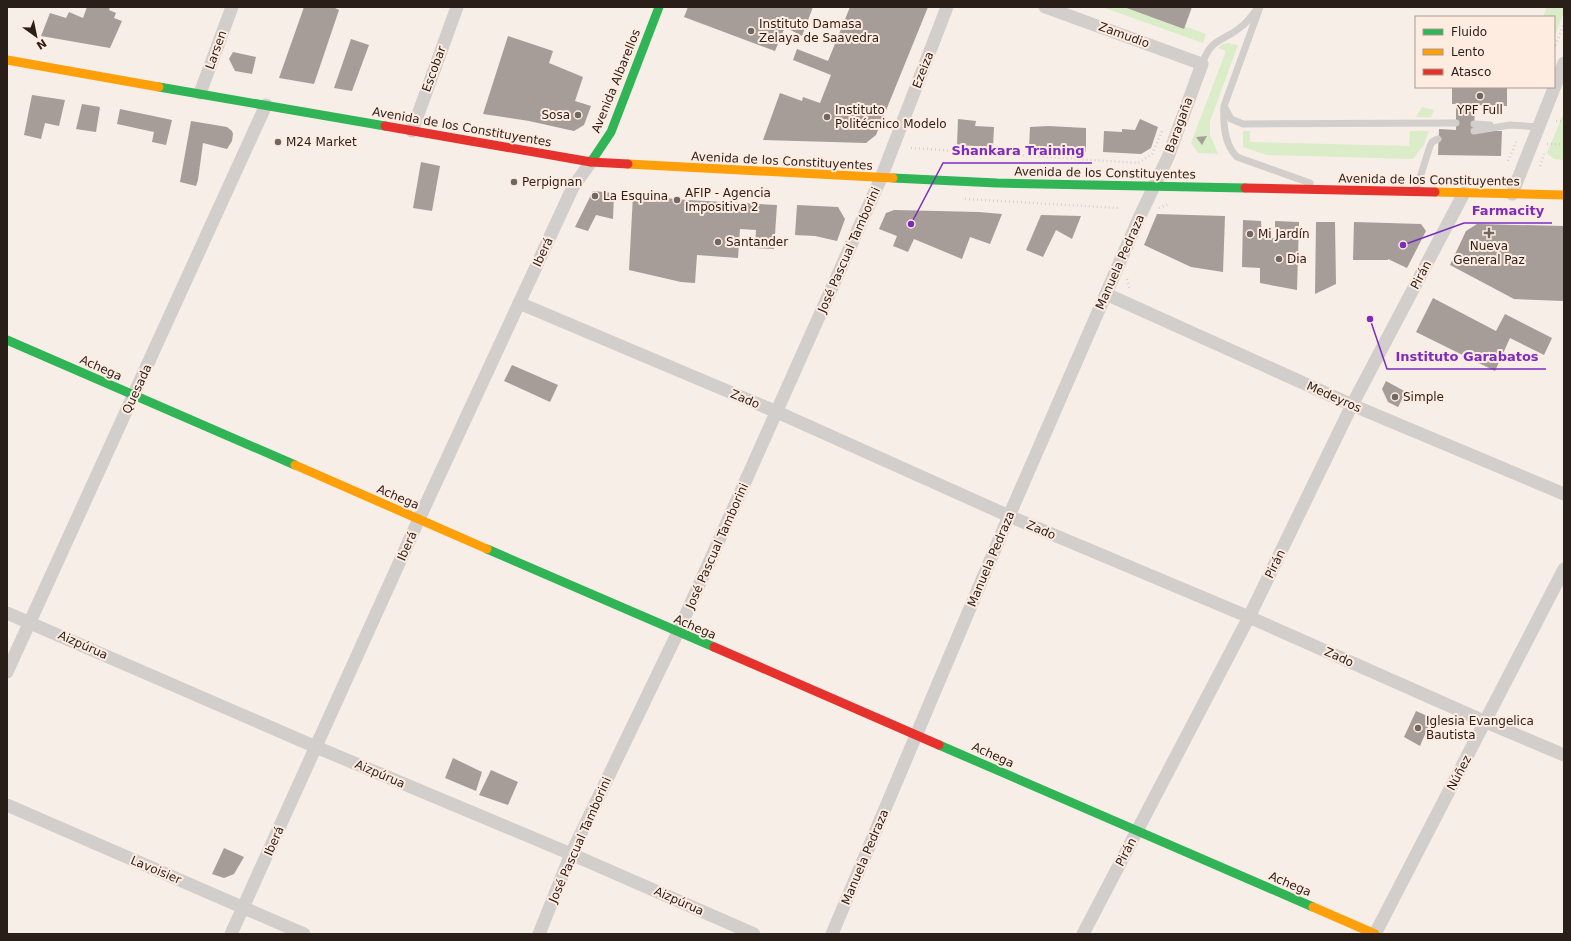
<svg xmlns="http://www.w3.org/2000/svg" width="1571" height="941" font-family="'DejaVu Sans',sans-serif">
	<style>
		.green { fill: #daecc8 }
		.building { fill: #a69c98 }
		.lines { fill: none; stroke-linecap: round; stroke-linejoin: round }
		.path { stroke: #d4d1ce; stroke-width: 2.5; stroke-dasharray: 1 3; stroke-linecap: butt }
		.lane { stroke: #d1cecc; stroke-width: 7 }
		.street { stroke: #d1cecc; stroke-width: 13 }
		.fast { stroke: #30b455; stroke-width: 9 }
		.slow { stroke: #ff9f0a; stroke-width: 9 }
		.jam { stroke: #e5322d; stroke-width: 9 }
		.poi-dot { fill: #716761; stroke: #ffece1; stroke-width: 1.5 }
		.labels { text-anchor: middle; stroke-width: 4; stroke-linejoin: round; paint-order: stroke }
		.poi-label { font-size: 12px; fill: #291e18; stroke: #ffece1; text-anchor: start }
		.street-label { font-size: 12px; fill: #291e18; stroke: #ffece1 }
		.leader { fill: none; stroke: #7b2cbf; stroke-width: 1.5 }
		.callout-dot { fill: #7b2cbf; stroke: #ffece1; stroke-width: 1.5 }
		.callout-label { font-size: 13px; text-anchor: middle; font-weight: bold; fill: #7b2cbf; stroke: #ffece1; stroke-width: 4; stroke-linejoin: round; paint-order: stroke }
	</style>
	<rect width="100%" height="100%" fill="#f8eee8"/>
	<!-- green -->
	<g class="green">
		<polygon points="1102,7 1133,7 1206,34 1203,43"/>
		<polygon points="1547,7 1564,7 1564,12 1554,38 1554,17 1543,17"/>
		<polygon points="1228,43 1238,45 1210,121 1210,135 1218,154 1198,153 1191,143 1226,51 1218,48 1223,44"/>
		<polygon points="1422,107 1434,110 1431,117 1416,117"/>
		<polygon points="1564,112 1564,160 1554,159 1547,153"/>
		<polygon points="1243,131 1250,131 1250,142 1409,146 1410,131 1429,131 1424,145 1413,159 1267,155 1243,147"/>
	</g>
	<!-- building -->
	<g class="building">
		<polygon points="87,7 110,7 109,10 116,13 114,18 122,21 110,48 41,36 50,13 66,18 69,12 83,18"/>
		<polygon points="304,7 333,7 339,10 314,84 279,78"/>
		<polygon points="688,7 813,7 802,36 785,27 775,51 684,17"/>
		<polygon points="850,7 928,7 876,135 866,143 763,140 780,93 802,101 803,97 820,103 831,75 793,60 797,49 828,61"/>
		<polygon points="1124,7 1192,7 1184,29"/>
		<polygon points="508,36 553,51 549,63 583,77 575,101 591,106 584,125 574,131 529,121 483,114"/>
		<polygon points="351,39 369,45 352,91 334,88"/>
		<polygon points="233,52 256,57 252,74 235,71 229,59"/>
		<polygon points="1452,87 1507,87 1507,106 1475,105 1474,131 1502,131 1501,156 1438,155 1439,129 1456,130 1456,104 1452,104"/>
		<polygon points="32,95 65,100 59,126 45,123 41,139 24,135"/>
		<polygon points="82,104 100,107 96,132 76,129"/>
		<polygon points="120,109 172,120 166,145 152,142 154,132 117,124"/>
		<polygon points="958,119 976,121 975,126 994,127 993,147 957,145"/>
		<polygon points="1140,119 1158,127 1151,148 1141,154 1103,152 1104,131 1122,132 1122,129 1135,130"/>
		<polygon points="191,121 227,127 232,131 233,134 232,141 227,149 203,143 198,180 196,186 180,182"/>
		<polygon points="1048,126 1086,128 1086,152 1029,149 1030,127"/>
		<polygon points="1207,136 1202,145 1196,137"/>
		<polygon points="421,162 440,166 432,211 413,208"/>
		<polygon points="593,191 614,193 613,219 596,215 588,231 575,227"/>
		<polygon points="633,195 687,200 777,205 774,249 755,248 756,230 740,229 738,258 697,255 695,283 681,282 629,270"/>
		<polygon points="797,205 838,207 845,219 837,241 815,236 795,235"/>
		<polygon points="894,210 979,212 1002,214 990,244 970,237 962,259 914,239 908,252 893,246 897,236 879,229 886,213"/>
		<polygon points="1157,214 1225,216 1223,272 1191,267 1144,245"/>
		<polygon points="1041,215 1081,216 1072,239 1056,230 1043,257 1026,250"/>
		<polygon points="1243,220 1261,221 1262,238 1275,238 1275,221 1299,222 1297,290 1260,283 1260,268 1242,267"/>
		<polygon points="1316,222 1335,222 1336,284 1315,294"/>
		<polygon points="1354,222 1421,224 1426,231 1407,268 1388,259 1388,260 1353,260"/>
		<polygon points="1477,224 1564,226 1564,301 1514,299 1450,265 1466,231"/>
		<polygon points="1433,298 1496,331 1505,314 1552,338 1544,355 1510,338 1495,371 1416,332"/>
		<polygon points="512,365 558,385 550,402 504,381"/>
		<polygon points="1386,381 1406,392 1398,407 1388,402 1382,389"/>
		<polygon points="1416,711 1432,718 1420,746 1404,737"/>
		<polygon points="453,758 482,772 476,791 445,778"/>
		<polygon points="491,770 518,782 508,805 479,795"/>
		<polygon points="224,848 244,857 234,874 224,878 212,874"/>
	</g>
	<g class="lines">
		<!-- path -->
		<g class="path">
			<polyline points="1554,49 1564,23"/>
			<polyline points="1556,121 1564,121"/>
			<polyline points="1547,144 1564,144"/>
			<polyline points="911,148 1138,163 1152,154 1163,129"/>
			<polyline points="1508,161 1517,140"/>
			<polyline points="1540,166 1544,154"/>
			<polyline points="965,199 1120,208"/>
			<polyline points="1159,208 1169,204"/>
			<polyline points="1127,279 1130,290"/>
		</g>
		<!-- lane -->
		<g class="lane">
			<path d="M1260,7L1224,106C1223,124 1224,144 1237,157L1310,183"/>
			<path d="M1202,64C1212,36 1224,42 1242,26C1249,21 1253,13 1259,7"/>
			<polyline points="1225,108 1231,119 1243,124 1456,123"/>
			<polyline points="1474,124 1490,125"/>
			<polyline points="1474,131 1510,125 1539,127"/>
			<polyline points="1416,190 1430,146 1432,142 1438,139"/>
		</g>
		<!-- street -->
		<g class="street">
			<polyline points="200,93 232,7"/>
			<polyline points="412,131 457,7"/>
			<polyline points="1512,194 1564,63"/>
			<polyline points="1106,294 1352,405 1564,494"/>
			<polyline points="519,303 777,412 1009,516 1249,617 1486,722 1564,755"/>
			<polyline points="7,613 316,747 571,854 754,934"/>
			<polyline points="7,672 266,105"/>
			<polyline points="7,805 304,934"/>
			<polyline points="231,934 419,519 573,187 591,162"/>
			<polyline points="539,934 571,854 678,632 881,178 947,7"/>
			<polyline points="832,934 1009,516 1139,218 1168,157 1202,64 1045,7"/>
			<polyline points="1083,934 1249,617 1352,405 1464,193"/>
			<polyline points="1375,934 1564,569"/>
		</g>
		<!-- fast -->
		<g class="fast">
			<polyline points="159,87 385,126"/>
			<polyline points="591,162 611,132 659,7"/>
			<polyline points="893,178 997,183 1245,188"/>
			<polyline points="7,340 295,465"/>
			<polyline points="487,549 714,647"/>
			<polyline points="939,745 1313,907"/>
		</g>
		<!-- slow -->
		<g class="slow">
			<polyline points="7,60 159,87"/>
			<polyline points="628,164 893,178"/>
			<polyline points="1435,192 1564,195"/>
			<polyline points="295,465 487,549"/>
			<polyline points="1313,907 1375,934"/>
		</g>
		<!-- jam -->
		<g class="jam">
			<polyline points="385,126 591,162 628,164"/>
			<polyline points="1245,188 1435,192"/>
			<polyline points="714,647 939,745"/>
		</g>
	</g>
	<!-- markers -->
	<g class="poi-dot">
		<circle cx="751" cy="31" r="4"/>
		<circle cx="1480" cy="96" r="4"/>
		<circle cx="578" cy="115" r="4"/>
		<circle cx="827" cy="117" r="4"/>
		<circle cx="278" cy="142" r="4"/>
		<circle cx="514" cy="182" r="4"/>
		<circle cx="595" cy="196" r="4"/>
		<circle cx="677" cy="200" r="4"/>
		<path d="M1487 227h4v4h4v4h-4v4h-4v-4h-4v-4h4z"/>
		<circle cx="1250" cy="234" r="4"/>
		<circle cx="718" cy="242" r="4"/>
		<circle cx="1279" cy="259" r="4"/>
		<circle cx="1395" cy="397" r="4"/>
		<circle cx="1418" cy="728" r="4"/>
	</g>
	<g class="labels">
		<!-- poi labels -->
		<g class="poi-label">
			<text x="759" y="28">Instituto Damasa<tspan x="759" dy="14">Zelaya de Saavedra</tspan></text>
			<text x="835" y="114">Instituto<tspan x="835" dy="14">Politécnico Modelo</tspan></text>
			<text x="1480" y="114" text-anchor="middle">YPF Full</text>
			<text x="570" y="119" text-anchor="end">Sosa</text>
			<text x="286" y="146">M24 Market</text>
			<text x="522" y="186">Perpignan</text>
			<text x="685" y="197">AFIP - Agencia<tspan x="685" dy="14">Impositiva 2</tspan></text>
			<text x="603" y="200">La Esquina</text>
			<text x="1258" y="238">Mi Jardín</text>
			<text x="726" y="246">Santander</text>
			<text x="1489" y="250" text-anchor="middle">Nueva<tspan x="1489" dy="14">General Paz</tspan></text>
			<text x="1287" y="263">Dia</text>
			<text x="1403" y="401">Simple</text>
			<text x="1426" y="725">Iglesia Evangelica<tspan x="1426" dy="14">Bautista</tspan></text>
		</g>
		<!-- street labels -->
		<g class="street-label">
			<text transform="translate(1124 35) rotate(20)" y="4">Zamudio</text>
			<text transform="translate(216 50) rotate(-70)" y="4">Larsen</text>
			<text transform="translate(434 69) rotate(-70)" y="4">Escobar</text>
			<text transform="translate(923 70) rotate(-69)" y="4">Ezeiza</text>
			<text transform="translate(616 81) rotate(-68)" y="4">Avenida Albarellos</text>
			<text transform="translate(1179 125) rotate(-70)" y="4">Baragaña</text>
			<text transform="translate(462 127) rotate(10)" y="4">Avenida de los Constituyentes</text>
			<text transform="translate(782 161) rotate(3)" y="4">Avenida de los Constituyentes</text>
			<text transform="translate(1105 173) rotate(1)" y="4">Avenida de los Constituyentes</text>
			<text transform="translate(1429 180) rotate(1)" y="4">Avenida de los Constituyentes</text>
			<text transform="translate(849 250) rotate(-66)" y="4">José Pascual Tamborini</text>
			<text transform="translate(543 252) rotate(-65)" y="4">Iberá</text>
			<text transform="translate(1120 262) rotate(-66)" y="4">Manuela Pedraza</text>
			<text transform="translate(1421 275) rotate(-62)" y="4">Pirán</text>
			<text transform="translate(101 368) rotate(24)" y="4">Achega</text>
			<text transform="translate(137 389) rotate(-65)" y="4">Quesada</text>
			<text transform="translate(1334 397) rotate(24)" y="4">Medeyros</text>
			<text transform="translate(745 399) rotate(23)" y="4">Zado</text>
			<text transform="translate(398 497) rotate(23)" y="4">Achega</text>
			<text transform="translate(1041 530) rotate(23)" y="4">Zado</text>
			<text transform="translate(407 546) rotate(-66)" y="4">Iberá</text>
			<text transform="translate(717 546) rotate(-66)" y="4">José Pascual Tamborini</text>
			<text transform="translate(991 559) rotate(-67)" y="4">Manuela Pedraza</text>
			<text transform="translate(1275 564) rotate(-64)" y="4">Pirán</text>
			<text transform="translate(695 627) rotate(23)" y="4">Achega</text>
			<text transform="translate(83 645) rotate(24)" y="4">Aizpúrua</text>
			<text transform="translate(1339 657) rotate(24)" y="4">Zado</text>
			<text transform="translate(993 755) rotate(24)" y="4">Achega</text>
			<text transform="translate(1459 773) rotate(-62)" y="4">Núñez</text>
			<text transform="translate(380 774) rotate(23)" y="4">Aizpúrua</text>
			<text transform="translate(580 840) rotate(-66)" y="4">José Pascual Tamborini</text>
			<text transform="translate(274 841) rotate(-66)" y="4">Iberá</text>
			<text transform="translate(1126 852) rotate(-62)" y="4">Pirán</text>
			<text transform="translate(865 857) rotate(-67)" y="4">Manuela Pedraza</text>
			<text transform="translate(156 870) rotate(23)" y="4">Lavoisier</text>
			<text transform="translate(1290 884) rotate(23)" y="4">Achega</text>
			<text transform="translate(679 901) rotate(24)" y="4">Aizpúrua</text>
		</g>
	</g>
	<!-- callouts -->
	<path class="leader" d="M911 224L943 163H1092M1403 245L1464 223H1552M1370 319L1387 369H1546"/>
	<g class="callout-dot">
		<circle cx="911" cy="224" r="4"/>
		<circle cx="1403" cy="245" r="4"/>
		<circle cx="1370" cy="319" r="4"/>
	</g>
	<g class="callout-label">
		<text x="1018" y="155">Shankara Training</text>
		<text x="1508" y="215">Farmacity</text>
		<text x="1467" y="361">Instituto Garabatos</text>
	</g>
	<!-- border -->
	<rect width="1571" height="941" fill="none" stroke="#291e18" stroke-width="16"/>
	<!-- legend -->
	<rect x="1415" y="16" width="140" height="72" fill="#ffece1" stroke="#a99a91"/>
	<rect x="1423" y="29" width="20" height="6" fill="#30b455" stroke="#a99a91"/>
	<text x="1451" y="36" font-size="12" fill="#291e18">Fluido</text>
	<rect x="1423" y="49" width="20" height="6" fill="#ff9f0a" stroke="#a99a91"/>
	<text x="1451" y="56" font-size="12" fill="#291e18">Lento</text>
	<rect x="1423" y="69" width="20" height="6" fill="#e5322d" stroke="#a99a91"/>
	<text x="1451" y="76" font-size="12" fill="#291e18">Atasco</text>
	<!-- north arrow -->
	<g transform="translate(36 36) rotate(147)" stroke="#ffece1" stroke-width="3" paint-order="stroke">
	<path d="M0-3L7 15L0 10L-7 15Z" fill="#291e18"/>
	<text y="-6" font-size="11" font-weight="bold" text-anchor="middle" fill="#291e18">N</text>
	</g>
</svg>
